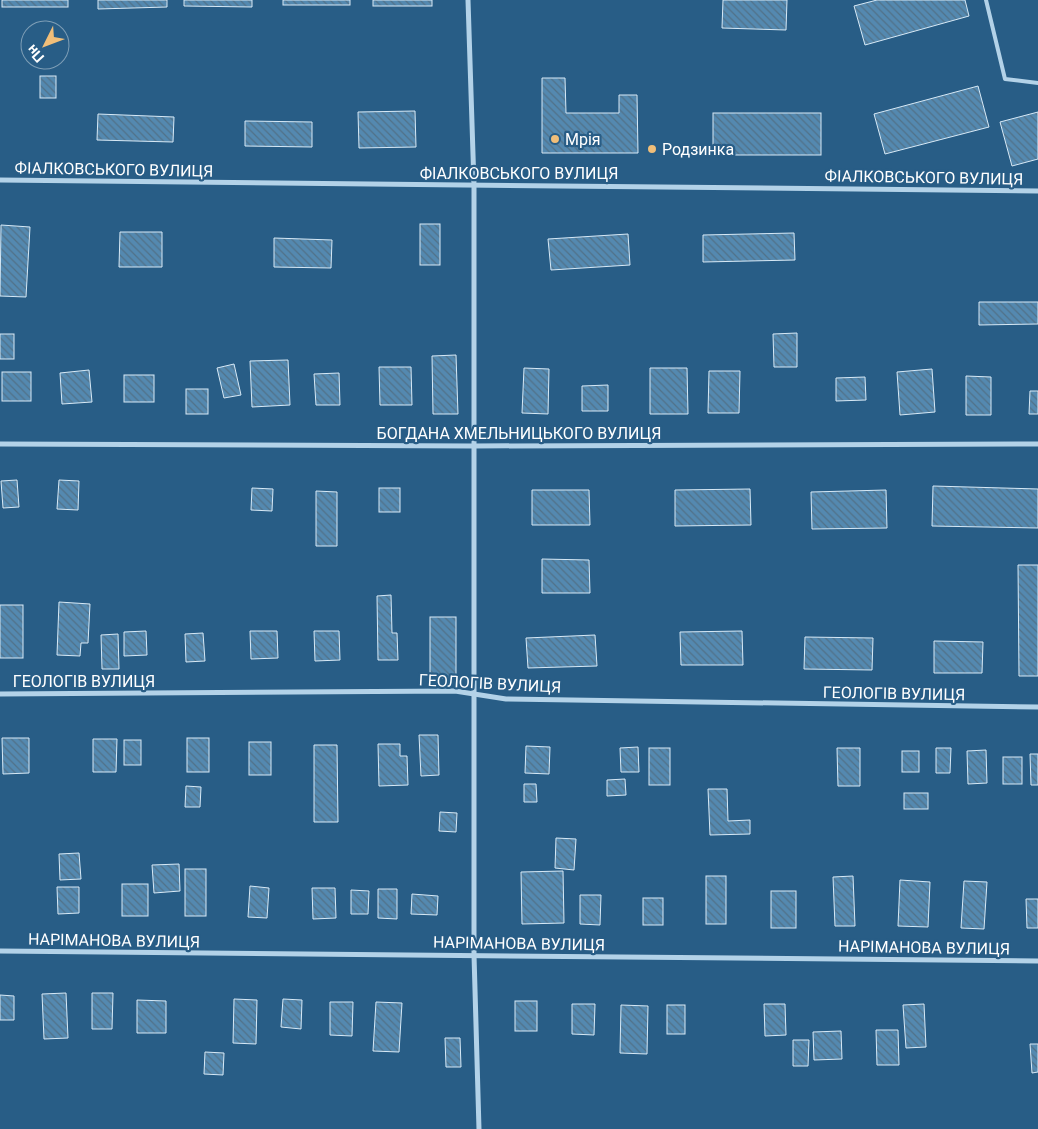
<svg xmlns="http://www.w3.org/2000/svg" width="1038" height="1129" font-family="Roboto,sans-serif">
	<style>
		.building { fill: url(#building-back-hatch); stroke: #d7e9f6 }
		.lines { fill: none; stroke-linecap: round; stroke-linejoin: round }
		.service { stroke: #b3d2e8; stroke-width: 4 }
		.minor { stroke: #b3d2e8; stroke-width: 5 }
		.poi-dot { fill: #f0be79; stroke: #285d86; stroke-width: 2 }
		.labels { text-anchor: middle; stroke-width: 4.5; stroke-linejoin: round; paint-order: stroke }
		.poi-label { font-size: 16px; fill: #fff; stroke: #285d86; text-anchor: start }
		.street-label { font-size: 16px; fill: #fff; stroke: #285d86 }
	</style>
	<defs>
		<pattern id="building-back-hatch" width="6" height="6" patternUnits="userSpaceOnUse" patternTransform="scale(1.25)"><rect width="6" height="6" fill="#5489b0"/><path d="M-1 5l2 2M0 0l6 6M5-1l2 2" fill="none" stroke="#517188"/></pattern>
	</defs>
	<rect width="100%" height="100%" fill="#285d86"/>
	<!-- building -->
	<g class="building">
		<rect x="2" y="0" width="66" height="7"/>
		<polygon points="98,0 167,0 167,7 98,9"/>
		<polygon points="184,0 252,0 252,7 184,6"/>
		<rect x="283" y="0" width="67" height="5"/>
		<rect x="373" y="0" width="59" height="6"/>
		<polygon points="723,0 787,0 786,30 722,28"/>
		<polygon points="877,0 965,0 969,16 865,45 854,6"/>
		<rect x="40" y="76" width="16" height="22"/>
		<polygon points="542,78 565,78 566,113 619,113 619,95 637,95 638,153 542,153"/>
		<polygon points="978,86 989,127 885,154 874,114"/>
		<polygon points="415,111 416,147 359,148 358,112"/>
		<polygon points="1038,112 1038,159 1012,166 1000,122"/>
		<rect x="713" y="113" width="108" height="42"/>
		<polygon points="98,114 174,117 173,142 97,140"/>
		<polygon points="245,121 312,122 312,147 245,146"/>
		<rect x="420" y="224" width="20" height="41"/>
		<polygon points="1,225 30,227 26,297 0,296"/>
		<polygon points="120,232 162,232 162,267 119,267"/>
		<polygon points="794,233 795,260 703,262 703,235"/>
		<polygon points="628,234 630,265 551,270 548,239"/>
		<polygon points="274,238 332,240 331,268 274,267"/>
		<polygon points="979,302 1038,302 1038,324 979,325"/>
		<polygon points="797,333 797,367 774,367 773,334"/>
		<rect x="0" y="334" width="14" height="25"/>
		<polygon points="456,355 458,414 433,414 432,356"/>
		<polygon points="288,360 290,405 252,407 250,361"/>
		<polygon points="234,364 241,395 224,398 217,368"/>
		<polygon points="379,367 411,367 412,405 380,405"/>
		<polygon points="524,368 549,369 548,414 522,413"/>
		<polygon points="650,368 687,368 688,414 650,414"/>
		<polygon points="932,369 935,412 900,415 897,372"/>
		<polygon points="89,370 92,402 62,404 60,373"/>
		<polygon points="709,371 740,371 739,413 708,413"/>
		<rect x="2" y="372" width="29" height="29"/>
		<polygon points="339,373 340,405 316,405 314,374"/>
		<rect x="124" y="375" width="30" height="27"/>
		<polygon points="966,376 991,377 991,415 966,415"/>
		<polygon points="865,377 866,400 836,401 836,378"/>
		<polygon points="608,385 608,411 582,411 582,386"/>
		<rect x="186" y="389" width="22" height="25"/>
		<polygon points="1030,391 1038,391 1038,414 1029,414"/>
		<polygon points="17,480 19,507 3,508 1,481"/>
		<polygon points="59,480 79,481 78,510 57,509"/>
		<polygon points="933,486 1038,489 1038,528 932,526"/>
		<polygon points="252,488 273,489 272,511 251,510"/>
		<rect x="379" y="488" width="21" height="24"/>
		<polygon points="750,489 751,525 675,526 675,490"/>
		<polygon points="532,490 589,490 590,525 532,525"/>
		<polygon points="886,490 887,528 812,529 811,492"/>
		<polygon points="316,491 337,492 337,546 316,546"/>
		<polygon points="542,559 589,560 590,593 542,593"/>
		<polygon points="1018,565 1038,565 1038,676 1019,676"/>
		<polygon points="391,595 392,633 397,633 398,660 378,660 377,596"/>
		<polygon points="59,602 90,604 88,643 81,643 80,656 57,655"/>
		<rect x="0" y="605" width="23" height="53"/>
		<rect x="430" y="617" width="26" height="61"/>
		<polygon points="146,631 147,655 124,656 124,632"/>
		<polygon points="250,631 277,631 278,658 251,659"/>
		<polygon points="314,631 339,631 340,660 315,661"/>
		<polygon points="742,631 743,665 681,665 680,632"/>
		<polygon points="203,633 205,661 186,662 185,634"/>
		<polygon points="118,634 119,669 102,669 101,635"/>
		<polygon points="595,635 597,666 528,668 526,638"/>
		<polygon points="805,637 873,638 872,670 804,669"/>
		<polygon points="934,641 983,642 982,673 934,673"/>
		<polygon points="419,735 438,735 439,775 421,776"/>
		<polygon points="2,738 29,738 29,773 3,774"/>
		<rect x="187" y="738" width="22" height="34"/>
		<polygon points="93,739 117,739 116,772 93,772"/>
		<rect x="124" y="740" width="17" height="25"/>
		<rect x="249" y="742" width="22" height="33"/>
		<polygon points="378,744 400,744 400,756 407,756 408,785 379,786"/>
		<polygon points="314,745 337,745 338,822 314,822"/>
		<polygon points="526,746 550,747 549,774 525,773"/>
		<polygon points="638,747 639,772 621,772 620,748"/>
		<rect x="649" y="748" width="21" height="37"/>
		<polygon points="837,748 860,748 860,786 838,786"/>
		<polygon points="936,748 951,748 950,773 936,773"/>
		<polygon points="986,750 987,783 968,784 967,751"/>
		<rect x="902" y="751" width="17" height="21"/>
		<polygon points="1030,754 1038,754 1038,785 1031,785"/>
		<rect x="1003" y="757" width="19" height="27"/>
		<polygon points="625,779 626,795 607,796 607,780"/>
		<polygon points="524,784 536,784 537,802 524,802"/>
		<polygon points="186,786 201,787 200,807 185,807"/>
		<polygon points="708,789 727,789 728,821 750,820 750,834 710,835"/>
		<rect x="904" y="793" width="24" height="16"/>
		<polygon points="440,812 457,813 456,832 439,831"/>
		<polygon points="556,838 576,839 574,870 555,868"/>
		<polygon points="79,853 81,879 60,880 59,854"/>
		<polygon points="179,864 180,891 154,893 152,865"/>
		<rect x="185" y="869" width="21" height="47"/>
		<polygon points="563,871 564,923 522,924 521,872"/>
		<rect x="706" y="876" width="20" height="48"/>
		<polygon points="853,876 855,926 835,926 833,877"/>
		<polygon points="900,880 930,882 928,927 898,926"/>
		<polygon points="964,881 987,882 984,929 961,928"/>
		<rect x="122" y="884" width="26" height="32"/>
		<polygon points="250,886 269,888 267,918 248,917"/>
		<polygon points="57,887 79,887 79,913 58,914"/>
		<polygon points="312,888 335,888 336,918 313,919"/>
		<polygon points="378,889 397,889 397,919 378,918"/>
		<polygon points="351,890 369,891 368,914 351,914"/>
		<rect x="771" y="891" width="25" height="37"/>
		<polygon points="412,894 438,896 437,915 411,914"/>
		<polygon points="580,895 601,895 600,925 580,924"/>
		<rect x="643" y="898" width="20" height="27"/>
		<polygon points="1026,899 1038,899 1038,928 1027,928"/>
		<polygon points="66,993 68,1038 44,1039 42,994"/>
		<polygon points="92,993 113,993 112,1029 92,1029"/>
		<polygon points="0,995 14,996 14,1020 0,1020"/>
		<polygon points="234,999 257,1000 256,1044 233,1043"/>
		<polygon points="283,999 302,1000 301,1029 281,1027"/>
		<polygon points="137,1000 166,1001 166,1033 137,1033"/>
		<rect x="515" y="1001" width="22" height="30"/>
		<polygon points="330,1002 353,1002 352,1036 330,1035"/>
		<polygon points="376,1002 402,1003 399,1052 373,1051"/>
		<polygon points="572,1004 595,1004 594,1035 572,1034"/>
		<polygon points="764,1004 785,1004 786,1035 765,1036"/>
		<polygon points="924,1004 926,1047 906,1048 903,1005"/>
		<polygon points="621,1005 648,1006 647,1054 620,1053"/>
		<rect x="667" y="1005" width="18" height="29"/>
		<polygon points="876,1030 898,1030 899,1065 877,1065"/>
		<polygon points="841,1031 842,1059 814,1060 813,1032"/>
		<polygon points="445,1038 460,1038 461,1067 446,1067"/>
		<polygon points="793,1040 809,1040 808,1066 793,1066"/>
		<polygon points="1030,1044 1038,1044 1038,1072 1032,1073"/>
		<polygon points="205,1052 224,1053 223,1075 204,1074"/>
	</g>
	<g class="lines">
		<!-- service -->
		<polyline class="service" points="986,0 1005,79 1038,83"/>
		<!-- minor -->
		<g class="minor">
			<polyline points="468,0 474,185 474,955 479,1129"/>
			<polyline points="0,180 1038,191"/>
			<polyline points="0,444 473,446 1038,444"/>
			<polyline points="0,694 455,691 506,699 1038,707"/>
			<polyline points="0,951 1038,961"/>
		</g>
	</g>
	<!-- markers -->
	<g class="poi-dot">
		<circle cx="555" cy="139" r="5"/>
		<circle cx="652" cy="149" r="5"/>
	</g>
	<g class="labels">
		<!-- poi labels -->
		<g class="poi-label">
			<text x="565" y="145">Мрія</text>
			<text x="662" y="155">Родзинка</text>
		</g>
		<!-- street labels -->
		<g class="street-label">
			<text transform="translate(114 169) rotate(1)" y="6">ФІАЛКОВСЬКОГО ВУЛИЦЯ</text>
			<text x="519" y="179">ФІАЛКОВСЬКОГО ВУЛИЦЯ</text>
			<text transform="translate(924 177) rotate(1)" y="6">ФІАЛКОВСЬКОГО ВУЛИЦЯ</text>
			<text x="519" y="439">БОГДАНА ХМЕЛЬНИЦЬКОГО ВУЛИЦЯ</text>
			<text x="84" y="687">ГЕОЛОГІВ ВУЛИЦЯ</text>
			<text transform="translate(490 683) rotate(3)" y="6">ГЕОЛОГІВ ВУЛИЦЯ</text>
			<text transform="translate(894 693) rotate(1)" y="6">ГЕОЛОГІВ ВУЛИЦЯ</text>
			<text transform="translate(114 940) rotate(1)" y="6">НАРІМАНОВА ВУЛИЦЯ</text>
			<text transform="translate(519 943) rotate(1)" y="6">НАРІМАНОВА ВУЛИЦЯ</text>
			<text transform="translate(924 947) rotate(1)" y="6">НАРІМАНОВА ВУЛИЦЯ</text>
		</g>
	</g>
	<!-- north arrow -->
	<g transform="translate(45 45) rotate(228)"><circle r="24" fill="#285d86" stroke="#7e9eb6"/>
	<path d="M0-4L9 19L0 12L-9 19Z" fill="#f0be79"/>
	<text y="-8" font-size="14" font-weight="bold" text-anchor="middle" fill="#ffffff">Пн</text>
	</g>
</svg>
